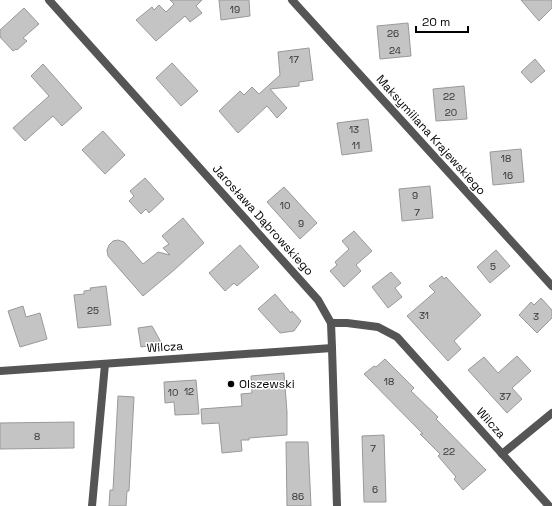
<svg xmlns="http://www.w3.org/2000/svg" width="552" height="506" font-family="'Space Grotesk',sans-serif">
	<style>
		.building { fill: #c4c4c4; stroke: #999 }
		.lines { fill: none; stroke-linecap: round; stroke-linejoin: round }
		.street { stroke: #555; stroke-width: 8 }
		.poi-dot { fill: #000; stroke: #fff; stroke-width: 1.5 }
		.labels { text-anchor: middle; stroke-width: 3; stroke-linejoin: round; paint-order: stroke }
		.number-label { font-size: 10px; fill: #313131 }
		.street-label { font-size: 12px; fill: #000; stroke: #fff }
		.poi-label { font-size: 12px; fill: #000; stroke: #fff; text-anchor: start }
	</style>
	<rect width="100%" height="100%" fill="#fff"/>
	<!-- building -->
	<g class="building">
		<polygon points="170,0 202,0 196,6 202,13 190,22 185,16 156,41 136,20 152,7 154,10 159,5 166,12 174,4"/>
		<polygon points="219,0 249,0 250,16 221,20"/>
		<polygon points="521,0 552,0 552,8 539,21"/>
		<polygon points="24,8 39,24 23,38 27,41 17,50 16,49 13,51 0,37 0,30"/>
		<polygon points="408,23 411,56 380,59 377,26"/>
		<polygon points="309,48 313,80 299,82 299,86 270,89 287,108 277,118 267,106 238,133 219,111 240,91 244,95 252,87 259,94 280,75 278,52"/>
		<polygon points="535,59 545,71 531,83 521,72"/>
		<polygon points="172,63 198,91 181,106 156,78"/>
		<polygon points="43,64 82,108 62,126 53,116 25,141 13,128 49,96 31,76"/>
		<polygon points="464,86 467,119 436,121 433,89"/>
		<polygon points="368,119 372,151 342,155 337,123"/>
		<polygon points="103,131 125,155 105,174 82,150"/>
		<polygon points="521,149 524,182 493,185 490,152"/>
		<polygon points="145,178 164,199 149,213 146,209 141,214 129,201 134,196 130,191"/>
		<polygon points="430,186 433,218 402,221 399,189"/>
		<polygon points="284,187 317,223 300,239 267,202"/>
		<polygon points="183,218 204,243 173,271 143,296 108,256 107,250 109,245 113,241 118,240 124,242 143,264 158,252 170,255 163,248 169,244 162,236"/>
		<polygon points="354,231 372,251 356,265 361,271 344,287 330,271 337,265 335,262 349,249 342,241"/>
		<polygon points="240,245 259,267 237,286 234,283 225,291 209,273"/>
		<polygon points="496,250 510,266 490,283 477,267"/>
		<polygon points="391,272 401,283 395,288 402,297 388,308 372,287"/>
		<polygon points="442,276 444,279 446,277 481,315 454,341 461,349 448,361 407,316 435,292 429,286"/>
		<polygon points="106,286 111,325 78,328 74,295 84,294 84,291 91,290 90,288"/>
		<polygon points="275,294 291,313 292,311 301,321 294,331 280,333 258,309"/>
		<polygon points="541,298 552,310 552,318 537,333 519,315 531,302 534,305"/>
		<polygon points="23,306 26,317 40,313 47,339 20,347 8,311"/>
		<polygon points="152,326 162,344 141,347 138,328"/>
		<polygon points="517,356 531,371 512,388 522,399 507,413 468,370 484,357 498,373"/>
		<polygon points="385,359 414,388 411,391 438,417 436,419 486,470 463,490 454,479 456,477 438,456 440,454 420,434 423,434 364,374 374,366 376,367"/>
		<polygon points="284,373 287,412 287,435 249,438 249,440 241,440 242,451 222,453 219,423 202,424 201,409 242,406 241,394 252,393 251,376"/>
		<polygon points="196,380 199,414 175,415 174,402 165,403 164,382"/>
		<polygon points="118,396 134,397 129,491 127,491 126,506 109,506 110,490 113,490"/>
		<polygon points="74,422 74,448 0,449 0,423"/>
		<polygon points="384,435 386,502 364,502 362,436"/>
		<polygon points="286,442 308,442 311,506 287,506"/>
	</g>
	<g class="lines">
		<!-- street -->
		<g class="street">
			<polyline points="49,0 318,300 331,323 332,348 337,506"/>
			<polyline points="292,0 552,286"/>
			<polyline points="331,323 347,323 378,327 397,337 549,506"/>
			<polyline points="0,371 332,348"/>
			<polyline points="502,454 552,413"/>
			<polyline points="92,506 105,364"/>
		</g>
	</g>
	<!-- markers -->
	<circle class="poi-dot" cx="231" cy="384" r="4"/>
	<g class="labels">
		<!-- number labels -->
		<g class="number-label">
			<text x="235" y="13">19</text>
			<text x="393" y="37">26</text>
			<text x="395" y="54">24</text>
			<text x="294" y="63">17</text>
			<text x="449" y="100">22</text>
			<text x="451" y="116">20</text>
			<text x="354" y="133">13</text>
			<text x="356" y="149">11</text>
			<text x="506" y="162">18</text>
			<text x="508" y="179">16</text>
			<text x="415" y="199">9</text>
			<text x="285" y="209">10</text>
			<text x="417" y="216">7</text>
			<text x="301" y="227">9</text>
			<text x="493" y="270">5</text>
			<text x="93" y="314">25</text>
			<text x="424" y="319">31</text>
			<text x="536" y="320">3</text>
			<text x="389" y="385">18</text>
			<text x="189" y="395">12</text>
			<text x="173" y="396">10</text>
			<text x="505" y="400">37</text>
			<text x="37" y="440">8</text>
			<text x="373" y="452">7</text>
			<text x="449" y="455">22</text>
			<text x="375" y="493">6</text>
			<text x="298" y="500">86</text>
		</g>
		<!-- street labels -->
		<g class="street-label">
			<text transform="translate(431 135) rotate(48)" y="4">Maksymiliana Krajewskiego</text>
			<text transform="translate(263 220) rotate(48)" y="4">Jarosława Dąbrowskiego</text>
			<text transform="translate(165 347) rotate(-4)" y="4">Wilcza</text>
			<text transform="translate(491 423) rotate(48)" y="4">Wilcza</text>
		</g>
		<!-- poi labels -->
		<g class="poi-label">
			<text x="239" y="388">Olszewski</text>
		</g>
	</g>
	<!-- scale -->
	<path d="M416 26v6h52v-6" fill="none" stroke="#000000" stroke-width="2"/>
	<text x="422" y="26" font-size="12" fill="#000000" stroke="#ffffff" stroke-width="3" paint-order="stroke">20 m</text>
</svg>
